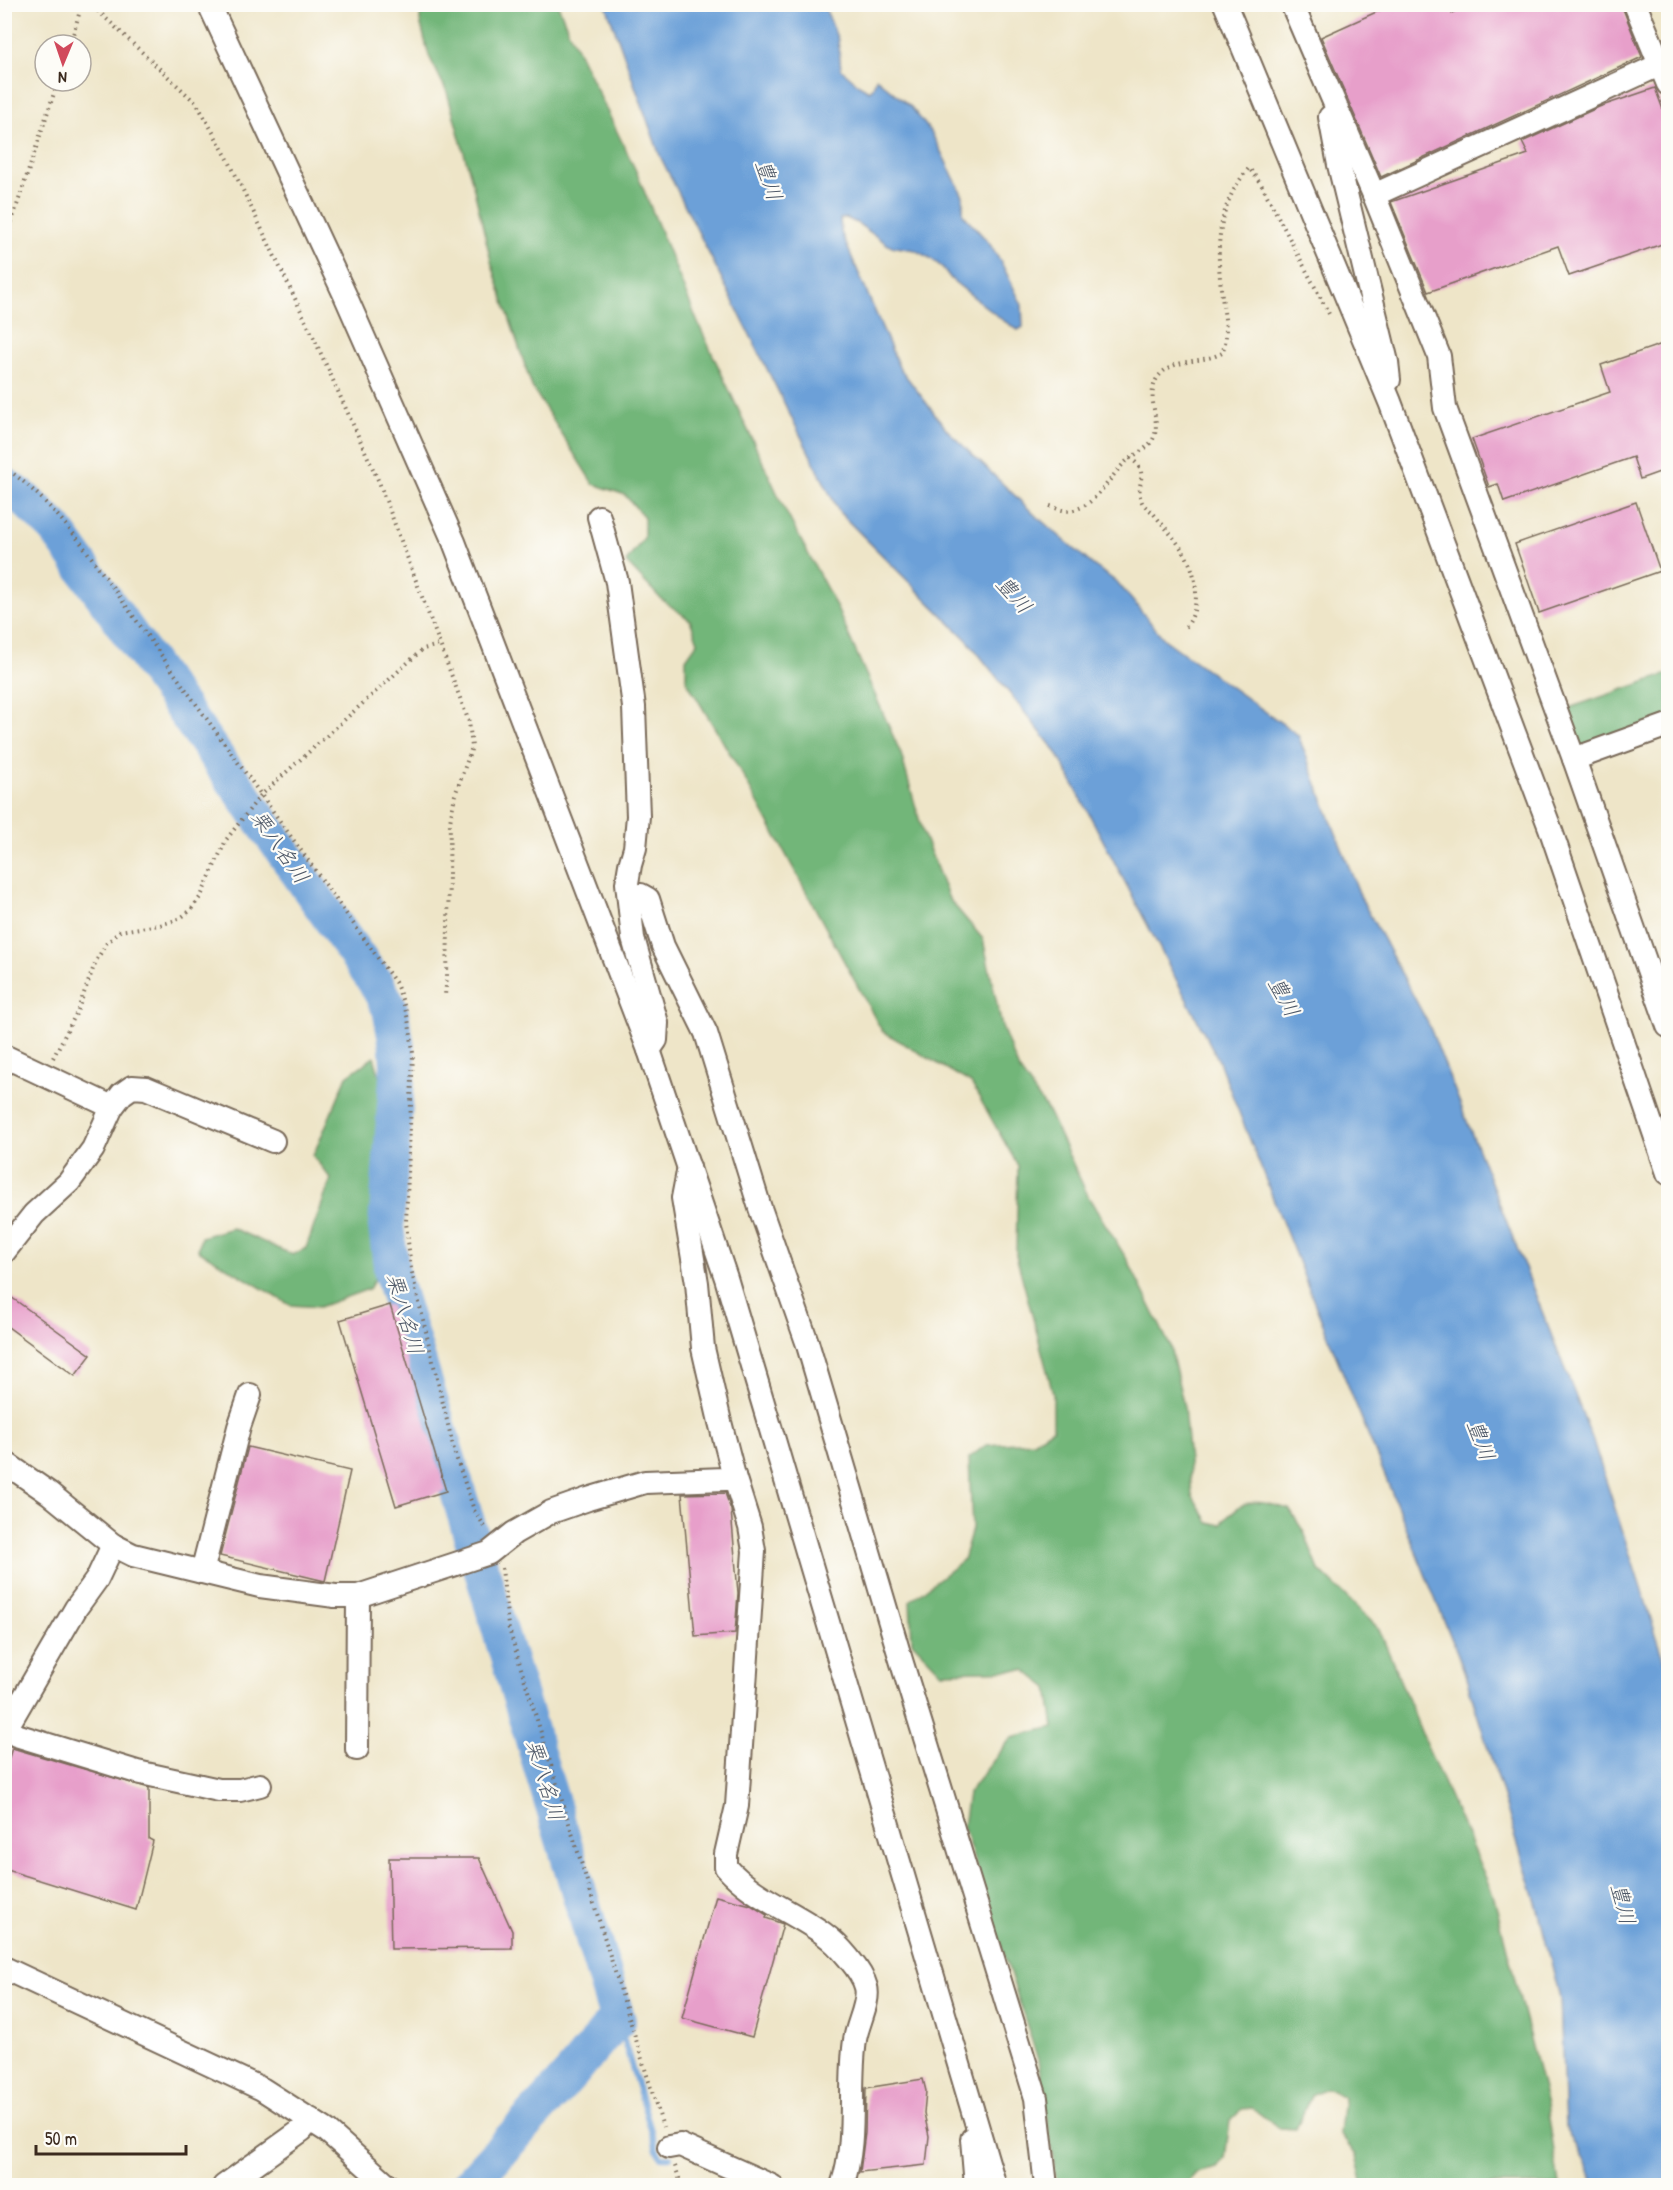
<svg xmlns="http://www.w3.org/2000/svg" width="1673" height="2190" font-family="'Patrick Hand','Klee One',sans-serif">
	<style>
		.forest { fill: #72b679; stroke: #56704c; stroke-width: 1.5 }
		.water { fill: #6ca0d8; stroke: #54657b; stroke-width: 1.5 }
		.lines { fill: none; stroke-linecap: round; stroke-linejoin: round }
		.stream { stroke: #6ca0d8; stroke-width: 6 }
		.river { stroke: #6ca0d8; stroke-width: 36 }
		.building { fill: #e79fca }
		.minor-casing { stroke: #7a6b5a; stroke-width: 26 }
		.path { stroke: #7a6b5a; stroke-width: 4; stroke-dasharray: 1.5 4.5; stroke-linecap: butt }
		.minor { stroke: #fff; stroke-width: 22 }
		.labels { text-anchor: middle; stroke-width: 4.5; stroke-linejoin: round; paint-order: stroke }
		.water-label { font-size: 21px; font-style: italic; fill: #4f5968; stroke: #fdfcf7 }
	</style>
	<rect width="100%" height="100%" fill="#fdfcf7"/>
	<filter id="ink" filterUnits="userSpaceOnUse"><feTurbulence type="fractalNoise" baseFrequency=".0167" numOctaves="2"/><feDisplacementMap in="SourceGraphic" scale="12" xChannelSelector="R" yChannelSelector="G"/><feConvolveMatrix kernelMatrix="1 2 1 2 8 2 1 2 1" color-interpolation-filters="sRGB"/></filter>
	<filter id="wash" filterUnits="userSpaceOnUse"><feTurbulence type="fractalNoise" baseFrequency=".008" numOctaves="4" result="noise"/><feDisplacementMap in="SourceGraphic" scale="24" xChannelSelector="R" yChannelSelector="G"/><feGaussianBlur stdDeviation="1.35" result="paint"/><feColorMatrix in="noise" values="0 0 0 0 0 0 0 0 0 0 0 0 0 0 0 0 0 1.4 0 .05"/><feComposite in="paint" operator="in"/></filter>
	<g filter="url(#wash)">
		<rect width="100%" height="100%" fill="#eee5c8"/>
		<!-- forest -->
		<g class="forest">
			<path d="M421,5H558L569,32L636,171L698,323L785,510L835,604L901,754L923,833L949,899L983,939L1002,1027L1019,1070L1048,1111L1089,1198L1128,1261L1170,1346L1184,1407L1192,1495L1208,1522L1221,1525C1244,1494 1257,1501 1289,1509L1304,1532L1319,1570L1379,1629L1429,1751L1493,1894L1547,2105L1559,2185H1363L1356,2155L1340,2134L1344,2097L1326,2088L1311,2095L1296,2129L1279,2128L1252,2108L1242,2109L1230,2121L1225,2158L1217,2168L1196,2173L1185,2185H1057L1038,2060L963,1826L968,1793L1012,1737L1054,1727L1048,1688L1025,1670L941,1672L912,1642L910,1601L963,1560L972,1529L969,1458L986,1445L1033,1442L1053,1429V1393L1016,1255L1018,1166L971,1083L882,1031L741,772L686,680V659L698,642L690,620L661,599L626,562L644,538V517L625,495L593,484L532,387L492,265L472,181L447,92L429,56L420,21Z"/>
			<polygon points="1668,674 1668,718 1578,749 1563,710"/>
			<polygon points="374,1057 383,1087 373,1233 379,1272 369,1289 319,1307 290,1305 198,1250 201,1237 232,1228 293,1255 306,1248 331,1179 313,1156 347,1076"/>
		</g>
		<!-- water -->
		<polygon class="water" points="606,5 824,5 838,40 841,69 859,85 869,91 873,88 876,78 911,107 931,132 963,196 963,214 989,243 1001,262 1022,305 1023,327 1018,330 1001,319 951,279 943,268 930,258 915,250 890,246 857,223 846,218 840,219 841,232 899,367 948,431 1035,515 1093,565 1118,583 1164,639 1298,735 1361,898 1429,1025 1592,1438 1668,1671 1668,2185 1596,2185 1565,2127 1560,1998 1538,1909 1461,1662 1316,1307 1218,1059 1057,753 968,641 839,512 660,156"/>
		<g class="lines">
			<!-- stream -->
			<polyline class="stream" points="618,2021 657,2150 661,2157 670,2157"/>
			<!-- river -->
			<polyline class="river" points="4,485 22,497 55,528 376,983 390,1009 397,1046 398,1066 386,1226 392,1274 618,2021 609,2028 572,2073 468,2186"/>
		</g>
		<g id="blocks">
			<!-- building -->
			<g class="building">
				<polygon points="1394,4 1449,4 1452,13 1470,4 1621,4 1642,57 1381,177 1321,37"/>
				<polygon points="1655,88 1668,123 1668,242 1569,276 1558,246 1428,292 1391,202 1528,154 1522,142 1599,107"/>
				<polygon points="1668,342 1668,469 1640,479 1633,457 1504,502 1498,484 1489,487 1472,439 1610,392 1601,365"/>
				<polygon points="1636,502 1660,571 1539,613 1515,544"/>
				<polygon points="4,1292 91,1355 75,1376 4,1324"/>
				<polygon points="390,1305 446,1491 396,1506 340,1320"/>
				<polygon points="248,1447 350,1471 325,1581 220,1556"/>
				<polygon points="725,1493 731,1510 738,1593 735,1633 695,1636 682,1494"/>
				<polygon points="12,1748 149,1788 149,1839 153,1841 136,1910 4,1869 4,1773"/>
				<polygon points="389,1858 479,1858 512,1931 512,1948 391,1949"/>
				<polygon points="716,1896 751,1905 767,1915 766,1918 783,1924 752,2037 682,2018"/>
				<polygon points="923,2079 926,2091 924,2113 929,2136 926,2165 860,2172 865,2133 866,2088"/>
			</g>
		</g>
	</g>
	<g filter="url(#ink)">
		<use href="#blocks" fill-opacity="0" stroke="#7a6b5a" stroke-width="1.5"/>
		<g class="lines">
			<!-- minor casing -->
			<g class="minor-casing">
				<g id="minor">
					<polyline points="209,4 345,295 454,542 649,1050 726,1278 995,2186"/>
					<polyline points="1225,4 1390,402 1550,828 1668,1173"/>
					<polyline points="1292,4 1374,195 1439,356 1445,408 1574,759 1668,1026"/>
					<polyline points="1635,4 1668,84"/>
					<polyline points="1330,117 1339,165 1387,362 1389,380"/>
					<polyline points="1374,195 1668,61"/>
					<polyline points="599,517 617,582 634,707 638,816 635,848 630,865 627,883 633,938 657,1023 656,1040 649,1050"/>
					<polyline points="1574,759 1668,725"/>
					<polyline points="630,902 633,896 641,895 648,899 663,946 706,1033 760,1208 807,1342 901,1660 1036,2098 1046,2186"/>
					<polyline points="4,1056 112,1107"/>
					<path d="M689,1167L683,1198L697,1283L703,1348L720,1422L734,1476L750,1527L754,1551L737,1806L726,1854V1867C752,1897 792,1911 824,1934C838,1944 862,1971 866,1987C870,2002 857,2024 855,2040C848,2088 858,2139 842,2186"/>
					<polyline points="4,1252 34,1214 69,1182 93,1149 112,1107 122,1094 132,1087 146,1088 273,1141"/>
					<polyline points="4,1462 49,1493 113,1545 133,1555 260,1586 335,1596 358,1596 489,1553 514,1533 551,1512 588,1499 645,1482 725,1479 734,1476"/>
					<polyline points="202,1572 239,1427 250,1395"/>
					<polyline points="8,1729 16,1735 137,1772 219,1790 240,1790 260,1785"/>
					<polyline points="4,1732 76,1608 97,1579 113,1545"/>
					<polyline points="357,1749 358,1596"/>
					<polyline points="4,1968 262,2089 326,2130 389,2186"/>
					<polyline points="972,2139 976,2186"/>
					<polyline points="669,2147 680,2145 772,2186"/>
					<polyline points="224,2186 302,2130 310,2119"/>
				</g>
			</g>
			<!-- path -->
			<g class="path">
				<polyline points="88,4 95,8 197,104 228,159 313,336 379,482 469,722 472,747 455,795 450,822 447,977 445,995"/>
				<polyline points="70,45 82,4"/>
				<polyline points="4,245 58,81"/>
				<path d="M1130,458C1153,474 1132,485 1143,504C1145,507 1150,510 1153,513C1174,539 1196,559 1196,594C1196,606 1193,619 1185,628"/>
				<path d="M4,467C35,488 58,515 81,543L395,982C406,1006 411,1028 413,1054L406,1222L411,1269L455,1454L474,1510L487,1530"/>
				<path d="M1050,506C1059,509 1067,513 1077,509C1100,501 1111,473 1129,459C1138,452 1152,447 1155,434C1159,416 1147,398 1156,380C1169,357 1203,364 1222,353C1229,336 1225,321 1223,304C1216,253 1214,209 1249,168L1261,184L1329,314"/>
				<polyline points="53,1058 77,1012 96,961 106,944 120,931 160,925 179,919 190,911 201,896 226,840 260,796 423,649 439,645"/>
				<polyline points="502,1568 508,1626 663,2127"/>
				<polyline points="675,2166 679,2178 679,2186"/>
			</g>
			<!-- minor -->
			<use href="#minor" class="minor"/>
		</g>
	</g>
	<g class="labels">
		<!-- water labels -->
		<g class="water-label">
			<text transform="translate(769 180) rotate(72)" y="7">豊川</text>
			<text transform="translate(1014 595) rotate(49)" y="7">豊川</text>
			<text transform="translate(280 847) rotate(55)" y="7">栗八名川</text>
			<text transform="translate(1284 997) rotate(62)" y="7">豊川</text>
			<text transform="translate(405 1314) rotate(74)" y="7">栗八名川</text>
			<text transform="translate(1481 1440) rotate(70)" y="7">豊川</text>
			<text transform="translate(545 1780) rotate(73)" y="7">栗八名川</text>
			<text transform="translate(1623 1904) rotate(76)" y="7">豊川</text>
		</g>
	</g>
	<!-- margin -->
	<rect width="1673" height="2190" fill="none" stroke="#fdfcf7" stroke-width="24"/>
	<!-- north arrow -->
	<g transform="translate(63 63) rotate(182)"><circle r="28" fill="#fdfcf7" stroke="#afa8a0" stroke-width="1.5"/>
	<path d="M0-4.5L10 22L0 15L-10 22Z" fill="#d1495b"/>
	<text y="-9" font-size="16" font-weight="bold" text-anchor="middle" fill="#3b2a1e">N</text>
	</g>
	<!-- scale -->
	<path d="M36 2145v9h150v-9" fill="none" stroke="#3b2a1e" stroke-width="3"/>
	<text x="45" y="2145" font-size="18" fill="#3b2a1e" stroke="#fdfcf7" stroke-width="4.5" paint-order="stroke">50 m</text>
</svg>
